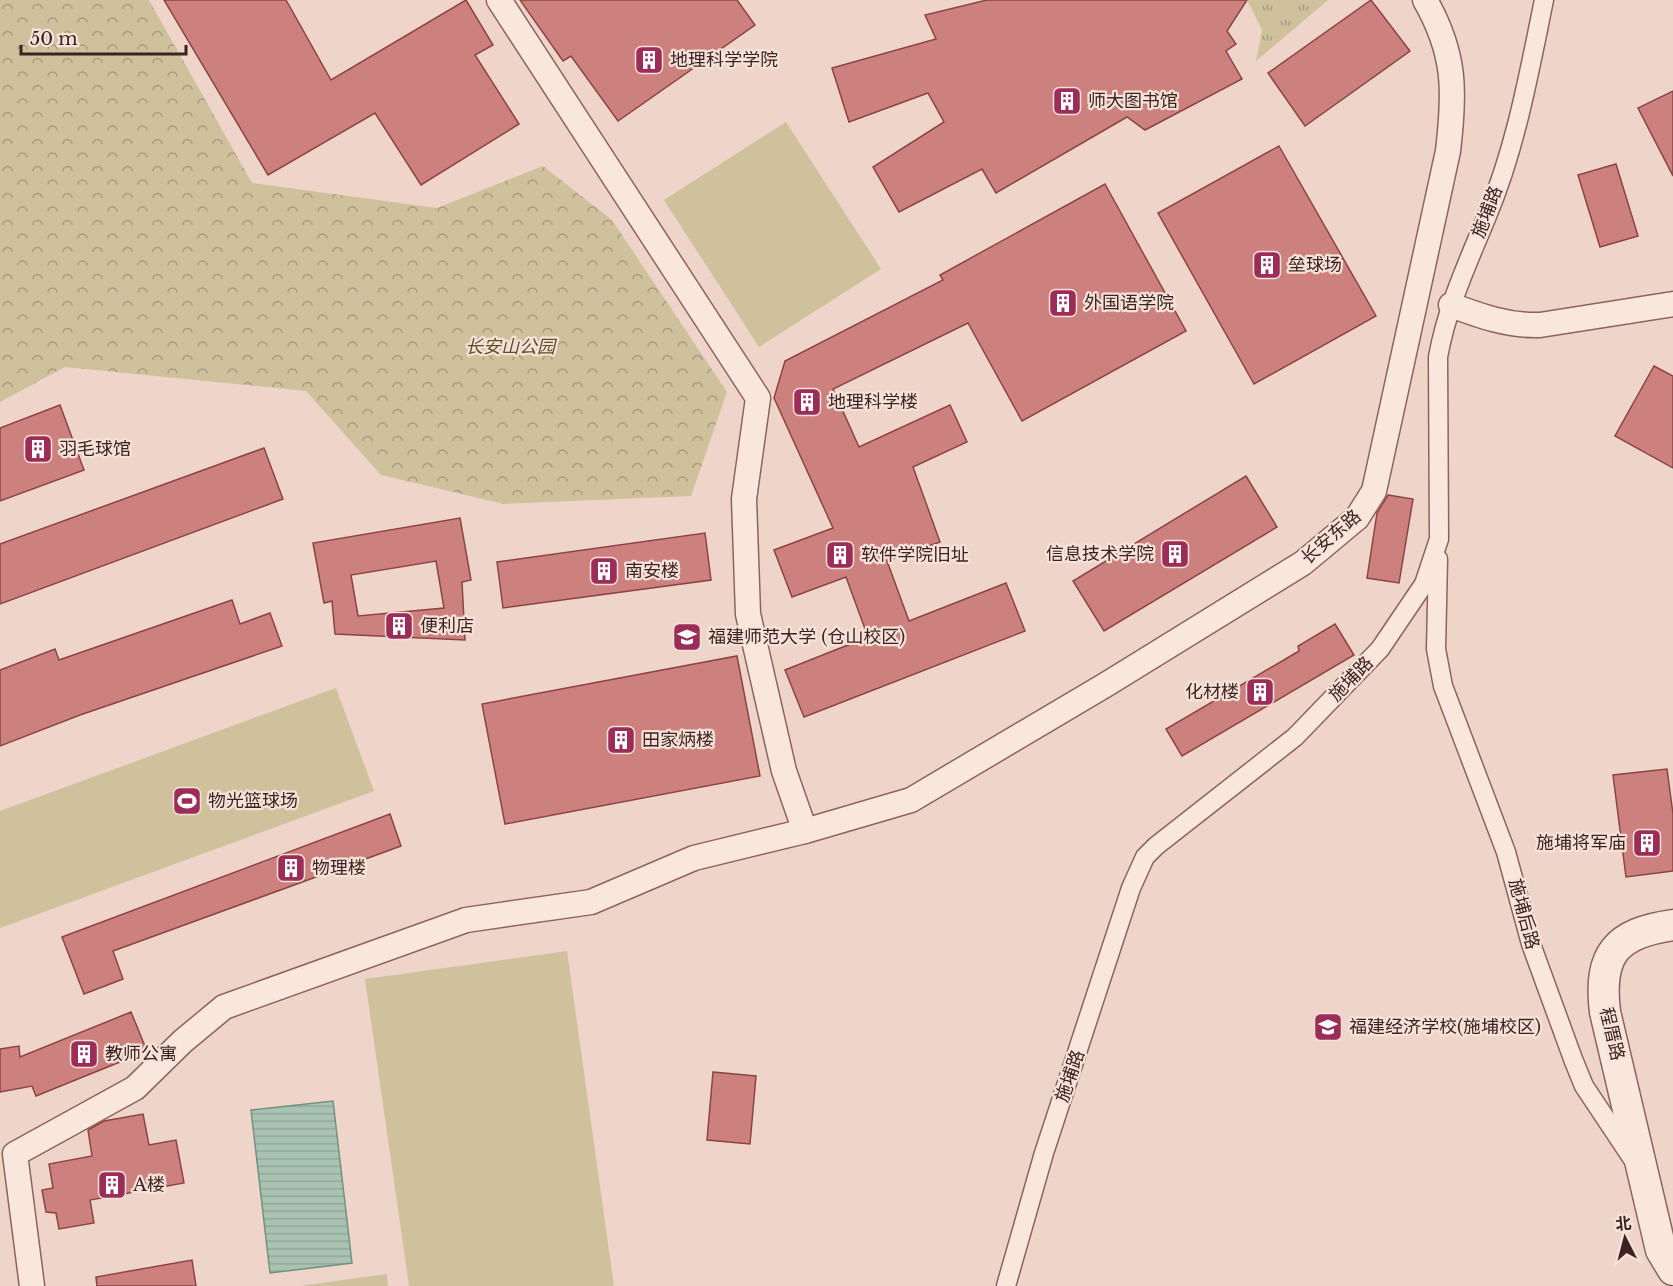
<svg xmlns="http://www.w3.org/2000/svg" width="1673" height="1286" font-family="'Libre Baskerville','Noto Sans SC',serif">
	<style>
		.grass { fill: url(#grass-tufts) }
		.forest { fill: url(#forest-crowns) }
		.pitch { fill: #cec19c }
		.water { fill: url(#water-rules); stroke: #70927c; stroke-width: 1.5 }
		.building { fill: #cd817f; stroke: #8b4443; stroke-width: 1.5; fill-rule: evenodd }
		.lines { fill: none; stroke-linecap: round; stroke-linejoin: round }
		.pedestrian-casing { stroke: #8c645d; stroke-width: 21 }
		.minor-casing { stroke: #8c645d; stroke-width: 27 }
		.tertiary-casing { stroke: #8c645d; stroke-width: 33 }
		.pedestrian { stroke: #f9e6dd; stroke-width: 18 }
		.minor { stroke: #f9e6dd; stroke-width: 24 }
		.tertiary { stroke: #f9e6dd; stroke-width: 30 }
		.labels { text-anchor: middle; stroke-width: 4.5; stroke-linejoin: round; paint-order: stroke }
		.poi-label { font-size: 18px; fill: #3c2321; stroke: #f6e2d9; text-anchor: start }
		.street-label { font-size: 18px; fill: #3c2321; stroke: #f6e2d9 }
		.park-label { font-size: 18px; font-style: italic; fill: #595227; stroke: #f6e2d9 }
	</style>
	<defs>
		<pattern id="grass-tufts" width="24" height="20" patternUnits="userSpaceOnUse" patternTransform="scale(1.5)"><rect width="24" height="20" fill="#cec19c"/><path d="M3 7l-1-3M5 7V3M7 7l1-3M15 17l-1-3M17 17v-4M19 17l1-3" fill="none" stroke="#a89c7f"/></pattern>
		<pattern id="forest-crowns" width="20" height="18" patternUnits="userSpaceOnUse" patternTransform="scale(1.5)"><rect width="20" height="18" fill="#cec19c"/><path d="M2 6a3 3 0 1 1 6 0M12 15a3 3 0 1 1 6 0" fill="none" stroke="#a89c7f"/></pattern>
		<pattern id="water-rules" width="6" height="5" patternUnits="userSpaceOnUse" patternTransform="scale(1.5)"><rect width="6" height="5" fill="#a9c3b2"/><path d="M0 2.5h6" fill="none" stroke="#92a799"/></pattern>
	</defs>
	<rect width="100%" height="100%" fill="#efd5c9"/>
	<!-- grass -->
	<polygon class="grass" points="1247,0 1328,0 1256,61 1262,30"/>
	<!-- forest -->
	<polygon class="forest" points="0,0 149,0 252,183 437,208 543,166 612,220 727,392 691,496 504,504 381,475 306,391 65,367 0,402"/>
	<!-- pitch -->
	<g class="pitch">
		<polygon points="786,122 881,269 759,347 664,200"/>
		<polygon points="336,688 374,791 0,928 0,811"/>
		<polygon points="567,951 614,1286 409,1286 365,979"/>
		<polygon points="387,1274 388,1286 300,1286"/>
	</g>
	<!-- water -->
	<polygon class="water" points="333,1101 352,1263 270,1273 251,1110"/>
	<!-- building -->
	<g class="building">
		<polygon points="164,0 286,0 331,80 466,0 493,45 475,55 519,124 421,185 375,113 268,175"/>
		<polygon points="520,0 737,0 755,25 618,121 571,56 563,61"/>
		<polygon points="987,0 1247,0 1227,31 1236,44 1226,51 1242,79 1145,130 1127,117 996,193 982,169 899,212 873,167 944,122 928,93 849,122 832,68 936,39 925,15"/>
		<polygon points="1371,0 1410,51 1305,126 1268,73"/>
		<polygon points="1673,91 1673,176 1638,108"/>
		<polygon points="1279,146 1376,316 1254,384 1158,213"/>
		<polygon points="1616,164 1638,236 1600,247 1578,175"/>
		<polygon points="1105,184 1186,331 1022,421 968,323 833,389 859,447 950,405 967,442 913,467 940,542 887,561 909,621 1006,583 1025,631 804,717 785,670 868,637 846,577 792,597 774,550 833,528 774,398 785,361 943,280 940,275"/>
		<polygon points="1654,366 1673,376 1673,468 1615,436"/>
		<polygon points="60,405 84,470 0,501 0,428"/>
		<polygon points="264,448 283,499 0,604 0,544"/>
		<polygon points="1246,476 1277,527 1104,631 1073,581"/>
		<polygon points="1388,495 1413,499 1399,583 1367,578 1377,513"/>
		<path d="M460,518L471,580L462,582L465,640L335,634L332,601L324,603L313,543ZM436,561L444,608L358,616L351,575Z"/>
		<polygon points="705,533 711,580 503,608 497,562"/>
		<polygon points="232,600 240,624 270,613 282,646 80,715 0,746 0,670 55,649 59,660"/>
		<polygon points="1335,624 1354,655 1182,756 1166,729 1299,651 1298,646"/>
		<polygon points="737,656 760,776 505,824 482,704"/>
		<polygon points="1667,769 1673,814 1673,871 1626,877 1613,775"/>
		<polygon points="390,814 401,846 113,951 123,979 84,994 62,937"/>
		<polygon points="131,1012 147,1051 36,1096 32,1086 0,1092 0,1049 19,1046 20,1057"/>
		<polygon points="713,1072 756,1076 750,1144 707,1140"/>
		<polygon points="143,1114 149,1145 176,1140 184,1183 90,1200 94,1223 59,1229 56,1213 46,1212 42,1190 53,1188 49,1164 92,1156 88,1130 104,1121"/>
		<polygon points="192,1260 196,1286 97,1286 96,1277"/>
	</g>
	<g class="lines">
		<!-- pedestrian casing -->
		<g class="pedestrian-casing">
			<g id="pedestrian">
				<polyline points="1438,559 1436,649 1443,686 1506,852 1531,944 1573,1059 1584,1086 1632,1158"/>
				<path d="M1006,1286L1044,1153L1131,888L1145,857L1156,846L1295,737L1380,649L1424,584L1439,539L1438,357C1447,307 1468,262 1487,216C1516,147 1529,73 1544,0"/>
			</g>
		</g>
		<!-- minor casing -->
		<g class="minor-casing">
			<g id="minor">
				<polyline points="499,0 758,398 744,499 748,614 784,771 805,831"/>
				<path d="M1451,305C1480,316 1508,326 1540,325L1673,304"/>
				<path d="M32,1286L15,1154L135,1088L183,1041L224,1007L466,920L591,902L694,858L805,831L911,800L1107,684L1303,563L1357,518L1374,491L1448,151C1455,92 1456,54 1425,0"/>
			</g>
		</g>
		<!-- tertiary casing -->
		<g class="tertiary-casing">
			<path id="tertiary" d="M1673,925C1616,933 1598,954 1605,1012L1661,1250L1673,1270"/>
		</g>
		<!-- pedestrian -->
		<use href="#pedestrian" class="pedestrian"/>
		<!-- minor -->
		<use href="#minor" class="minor"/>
		<!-- tertiary -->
		<use href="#tertiary" class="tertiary"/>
	</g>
	<!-- icons -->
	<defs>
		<g id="building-square" transform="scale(1.5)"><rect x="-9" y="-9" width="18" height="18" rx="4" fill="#9b2d58" stroke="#f6e2d9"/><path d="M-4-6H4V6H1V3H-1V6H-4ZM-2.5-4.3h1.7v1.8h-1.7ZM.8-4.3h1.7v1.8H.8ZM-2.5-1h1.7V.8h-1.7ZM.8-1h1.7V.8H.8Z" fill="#fff"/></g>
		<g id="university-square" transform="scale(1.5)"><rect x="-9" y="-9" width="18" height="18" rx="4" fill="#9b2d58" stroke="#f6e2d9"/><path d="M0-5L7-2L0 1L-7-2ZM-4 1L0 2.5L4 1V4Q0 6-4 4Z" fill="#fff"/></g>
		<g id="stadium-square" transform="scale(1.5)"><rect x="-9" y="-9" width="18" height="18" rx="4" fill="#9b2d58" stroke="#f6e2d9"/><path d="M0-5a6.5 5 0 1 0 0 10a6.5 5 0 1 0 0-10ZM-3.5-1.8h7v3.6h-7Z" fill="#fff"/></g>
		<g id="school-square" transform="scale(1.5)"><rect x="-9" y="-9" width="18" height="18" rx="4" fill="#9b2d58" stroke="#f6e2d9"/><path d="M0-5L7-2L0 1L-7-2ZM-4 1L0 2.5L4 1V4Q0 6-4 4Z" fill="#fff"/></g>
	</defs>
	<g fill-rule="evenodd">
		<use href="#building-square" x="649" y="60"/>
		<use href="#building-square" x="1067" y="101"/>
		<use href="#building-square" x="1267" y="265"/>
		<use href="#building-square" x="1063" y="303"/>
		<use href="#building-square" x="807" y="402"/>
		<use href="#building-square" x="38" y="449"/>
		<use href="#building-square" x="1175" y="554"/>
		<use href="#building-square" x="840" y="555"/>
		<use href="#building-square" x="604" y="571"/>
		<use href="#building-square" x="399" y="626"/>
		<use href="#university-square" x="687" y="637"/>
		<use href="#building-square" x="1260" y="692"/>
		<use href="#building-square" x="621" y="740"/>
		<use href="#stadium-square" x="187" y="801"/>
		<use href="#building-square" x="1647" y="843"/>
		<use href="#building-square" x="291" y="868"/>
		<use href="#school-square" x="1328" y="1027"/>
		<use href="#building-square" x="84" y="1054"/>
		<use href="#building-square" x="112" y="1185"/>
	</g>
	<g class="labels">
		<!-- poi labels -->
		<g class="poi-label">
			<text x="670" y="66">地理科学学院</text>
			<text x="1088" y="107">师大图书馆</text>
			<text x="1288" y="271">垒球场</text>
			<text x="1084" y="309">外国语学院</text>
			<text x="828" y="408">地理科学楼</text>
			<text x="59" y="455">羽毛球馆</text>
			<text x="1154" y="560" text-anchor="end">信息技术学院</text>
			<text x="861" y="561">软件学院旧址</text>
			<text x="625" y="577">南安楼</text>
			<text x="420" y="632">便利店</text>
			<text x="708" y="643">福建师范大学 (仓山校区)</text>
			<text x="1239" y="698" text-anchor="end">化材楼</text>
			<text x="642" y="746">田家炳楼</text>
			<text x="208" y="807">物光篮球场</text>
			<text x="1626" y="849" text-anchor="end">施埔将军庙</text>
			<text x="312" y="874">物理楼</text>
			<text x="1349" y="1033">福建经济学校(施埔校区)</text>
			<text x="105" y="1060">教师公寓</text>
			<text x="133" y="1191">A楼</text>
		</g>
		<!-- street labels -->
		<g class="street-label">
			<text transform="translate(1487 212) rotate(-69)" y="6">施埔路</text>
			<text transform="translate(1331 537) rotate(-41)" y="6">长安东路</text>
			<text transform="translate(1351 679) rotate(-46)" y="6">施埔路</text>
			<text transform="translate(1524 914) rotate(75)" y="6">施埔后路</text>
			<text transform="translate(1612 1034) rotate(77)" y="6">程厝路</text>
			<text transform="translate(1070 1076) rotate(-71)" y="6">施埔路</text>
		</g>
		<!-- park labels -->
		<g class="park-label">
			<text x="510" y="353">长安山公园</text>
		</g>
	</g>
	<!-- north arrow -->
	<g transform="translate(1625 1238) rotate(354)" stroke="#f6e2d9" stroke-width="4.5" paint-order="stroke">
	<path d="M0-4.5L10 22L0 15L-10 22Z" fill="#3c2321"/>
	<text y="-9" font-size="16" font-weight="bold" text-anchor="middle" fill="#3c2321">北</text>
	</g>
	<!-- scale -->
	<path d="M21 45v9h165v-9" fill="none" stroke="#3c2321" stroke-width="3"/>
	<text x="30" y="45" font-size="18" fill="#3c2321" stroke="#f6e2d9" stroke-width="4.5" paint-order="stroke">50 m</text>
</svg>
